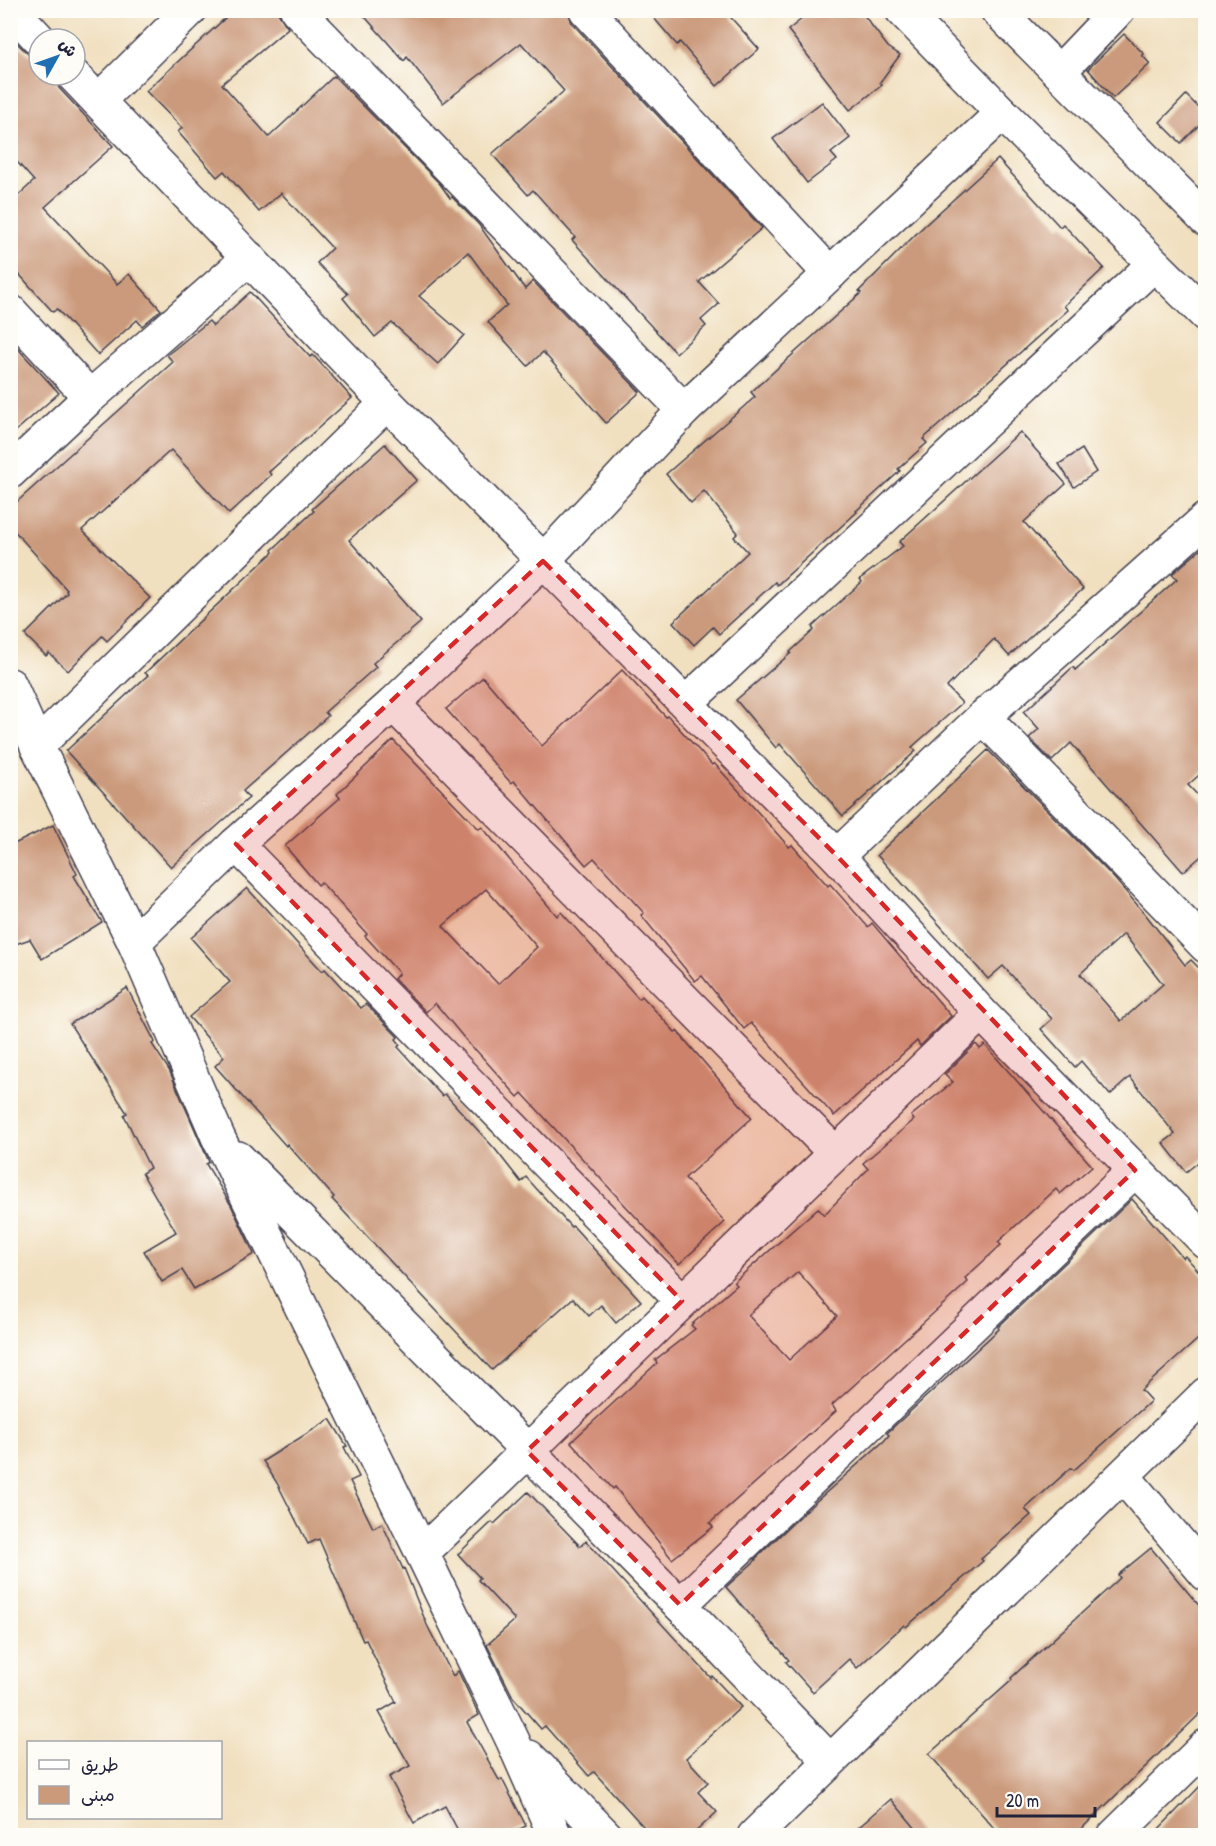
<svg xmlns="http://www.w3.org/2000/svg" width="1216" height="1846" font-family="'Patrick Hand','Playpen Sans Arabic',sans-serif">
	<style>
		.building { fill: #cb9a7b; fill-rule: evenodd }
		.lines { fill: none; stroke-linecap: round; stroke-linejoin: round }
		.minor-casing { stroke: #413e4f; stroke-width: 36 }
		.tertiary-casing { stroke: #413e4f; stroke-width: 36 }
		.minor { stroke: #fff; stroke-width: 33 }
		.tertiary { stroke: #fff; stroke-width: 33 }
		.marked { fill: #d62828; fill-opacity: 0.2; stroke: #d62828; stroke-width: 4.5; stroke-dasharray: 12 8; stroke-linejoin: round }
	</style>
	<rect width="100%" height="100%" fill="#fdfcf7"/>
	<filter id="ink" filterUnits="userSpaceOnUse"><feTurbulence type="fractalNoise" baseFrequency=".0167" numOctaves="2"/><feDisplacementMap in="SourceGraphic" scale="12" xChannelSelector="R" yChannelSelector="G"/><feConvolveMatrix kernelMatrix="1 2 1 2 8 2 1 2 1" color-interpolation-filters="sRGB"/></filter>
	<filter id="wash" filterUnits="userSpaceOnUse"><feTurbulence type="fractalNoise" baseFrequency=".008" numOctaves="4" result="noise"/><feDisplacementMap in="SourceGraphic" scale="24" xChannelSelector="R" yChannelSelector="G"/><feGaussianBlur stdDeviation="1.35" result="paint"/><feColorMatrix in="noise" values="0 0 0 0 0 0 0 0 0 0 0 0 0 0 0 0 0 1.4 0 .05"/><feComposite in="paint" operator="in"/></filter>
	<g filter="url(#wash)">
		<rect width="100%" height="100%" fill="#f1e0c0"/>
		<g id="blocks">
			<!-- building -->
			<g class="building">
				<polygon points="234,10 276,10 288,28 222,84 269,137 334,76 440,184 450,198 452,197 479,225 525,289 533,281 640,392 606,423 543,352 528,366 488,322 507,305 468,252 419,296 464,335 438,364 392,323 375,337 343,298 348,294 317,263 332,248 281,193 259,212 224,171 217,177 178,132 182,128 146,91"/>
				<polygon points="359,10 568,10 572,23 762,228 699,282 719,304 701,320 706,326 676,353 572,240 575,237 533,190 528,195 492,154 564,91 521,43 443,103 407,57 404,61"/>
				<polygon points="647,10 724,10 759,49 717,86 680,42 677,45"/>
				<polygon points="813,10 860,10 888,47 900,55 880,82 882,85 850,110 788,30"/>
				<polygon points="1124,34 1144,54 1142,55 1150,64 1113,98 1088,69"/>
				<polygon points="10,36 39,65 39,75 49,75 55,80 59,88 113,146 45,207 117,284 129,274 161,310 142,326 137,320 98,355 57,309 53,312 10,264 10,203 34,181 10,154"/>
				<polygon points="1186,95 1206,115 1206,118 1181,143 1160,122"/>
				<polygon points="822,102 850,138 831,153 837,160 807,183 773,139"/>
				<polygon points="998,159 1060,227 1063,224 1104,268 1064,306 1068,310 923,439 927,443 898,469 900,471 856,511 857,512 777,585 775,582 719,634 713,627 694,645 673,622 748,552 734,537 738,533 704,491 691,503 666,474 755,397 751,392 861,293 859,291 923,227"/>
				<polygon points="250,292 310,357 313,355 352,398 269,472 271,475 229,514 171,450 82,530 150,598 107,641 102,636 68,671 49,653 46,656 25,635 67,593 66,591 67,590 10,526 10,508 173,362 167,355 209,321 213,326"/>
				<polygon points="10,340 59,393 10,436"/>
				<polygon points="1020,432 1066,484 1024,522 1083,589 1009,656 994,639 947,687 962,703 912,747 916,751 843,816 780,744 776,748 736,700 791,653 790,652 814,630 812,627 862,582 860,579 903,546 899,542"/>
				<polygon points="385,444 417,480 349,540 421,622 373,663 376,667 325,712 328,716 243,791 249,798 171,867 66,751 148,675 145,673 273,552 272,550 314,511 312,509"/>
				<polygon points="1082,449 1096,472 1074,487 1059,464"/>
				<polygon points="1206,545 1206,769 1188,785 1206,804 1206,852 1183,872 1071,743 1052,761 1029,738 1039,729 1024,712 1073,667 1075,670 1177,579 1172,574"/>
				<polygon points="622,670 666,717 668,716 712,765 714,763 789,847 792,845 828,886 830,884 868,927 872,923 951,1016 920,1046 917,1041 834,1116 751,1023 744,1029 702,976 695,981 641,915 644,913 594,858 586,865 514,781 511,783 446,709 483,677 542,746"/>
				<path d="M393,740L479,829L482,827L557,916L561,912L639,999L642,996L675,1032L677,1031L752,1118L685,1178L725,1222L679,1264L522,1093L518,1097L475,1049L474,1050L435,1003L426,1012L394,979L399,973L365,936L367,934L321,882L318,885L285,846L340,798L337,794ZM486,889L537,947L498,984L443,926Z"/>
				<path d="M988,750L1113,877L1146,915L1185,965L1191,960L1206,975V1156L1186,1172L1163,1143L1175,1134L1130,1077L1110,1095L1081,1061L1075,1067L1041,1029L1052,1019L1003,966L988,979L877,855ZM1124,934L1163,984L1121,1021L1080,974Z"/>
				<polygon points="53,825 77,874 74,876 102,922 42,959 30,939 10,946 10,846"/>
				<polygon points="247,888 322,971 325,969 361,1008 366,1004 398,1037 396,1039 400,1044 398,1047 442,1096 445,1094 495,1149 521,1182 526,1177 571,1227 573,1226 641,1301 616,1323 601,1305 589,1316 573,1298 492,1370 332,1199 334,1197 287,1144 286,1146 215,1066 224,1057 189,1017 230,982 191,938"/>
				<polygon points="127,988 155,1042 152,1044 169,1070 209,1162 206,1164 231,1205 254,1254 194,1289 182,1270 162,1282 144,1251 176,1232 142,1173 150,1168 124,1115 127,1113 70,1024"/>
				<path d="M976,1044L980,1049L985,1045L1092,1166L1060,1194L1056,1189L998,1242L1001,1245L965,1278L968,1282L832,1405L836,1411L710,1523L713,1527L672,1559L615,1487L613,1489L571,1442L657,1363L655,1360L695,1329L691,1325L737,1285L734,1282L818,1208L824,1215L868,1169L863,1163L914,1120L911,1116L953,1082L945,1074ZM798,1272L837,1316L789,1360L748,1315Z"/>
				<polygon points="1132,1199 1183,1258 1185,1256 1206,1279 1206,1332 1141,1390 1151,1401 1074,1470 1071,1468 1025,1509 1031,1515 981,1559 983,1561 906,1627 904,1625 857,1668 849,1659 813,1692 786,1662 789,1660 726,1587 756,1560 755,1559 811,1506 884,1441 889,1435 887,1433 999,1329 998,1327"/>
				<polygon points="330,1419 347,1446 344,1447 359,1477 350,1481 373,1528 382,1523 403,1569 404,1568 427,1625 453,1676 458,1671 479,1715 467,1722 499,1780 502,1779 526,1826 506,1836 461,1836 445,1806 414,1823 389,1777 410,1766 379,1712 396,1702 366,1640 363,1641 319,1539 308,1544 277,1483 263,1461"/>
				<polygon points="528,1492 580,1546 586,1541 711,1678 712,1676 741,1707 686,1758 708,1782 698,1792 717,1812 691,1836 652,1836 594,1772 589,1776 545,1726 541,1729 513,1697 487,1645 515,1620 478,1580 480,1578 458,1554 492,1522 494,1524"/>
				<polygon points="1151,1548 1206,1614 1206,1708 1074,1836 1001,1836 929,1754 1012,1680 1011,1678 1120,1578 1118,1575"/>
				<polygon points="1206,1780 1206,1836 1152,1836"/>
				<polygon points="891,1799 922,1836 849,1836"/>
			</g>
		</g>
	</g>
	<g filter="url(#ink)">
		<use href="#blocks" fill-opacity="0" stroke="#413e4f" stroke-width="1.5"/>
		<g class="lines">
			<!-- minor casing -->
			<g class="minor-casing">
				<g id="minor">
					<polyline points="12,10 39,39"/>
					<polyline points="297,10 684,410"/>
					<polyline points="586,10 830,274"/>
					<polyline points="1059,72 1118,10"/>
					<polyline points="73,75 387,403 837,856 981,1013 1206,1242"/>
					<polyline points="98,101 190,10"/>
					<polyline points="10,311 90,397"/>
					<polyline points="10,472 90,397 249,258"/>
					<polyline points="10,685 37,746 134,942 218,1137 422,1553 513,1741 555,1836"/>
					<polyline points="686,703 1154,264"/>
					<polyline points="393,704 835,1153"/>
					<polyline points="983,717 1206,946"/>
					<polyline points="37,746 387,403"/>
					<polyline points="236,844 682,1301"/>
					<polyline points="837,856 983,717 1206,519"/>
					<polyline points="134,942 236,844 393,704 543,561 684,410 1002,113"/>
					<polyline points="238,1158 680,1605 830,1761"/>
					<polyline points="1123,1476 1206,1574"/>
					<polyline points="422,1553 981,1013"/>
					<polyline points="680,1605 1135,1170"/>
					<polyline points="529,1757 606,1836"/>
					<polyline points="754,1836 1206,1394"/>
					<polyline points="1114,1836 1206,1746"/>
				</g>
			</g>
			<!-- tertiary casing -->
			<g class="tertiary-casing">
				<g id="tertiary">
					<polyline points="902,10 1002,113 1206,315"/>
					<polyline points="997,10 1206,220"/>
				</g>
			</g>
			<!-- minor -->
			<use href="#minor" class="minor"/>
			<!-- tertiary -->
			<use href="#tertiary" class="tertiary"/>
		</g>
	</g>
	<!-- marked area -->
	<path class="marked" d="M543,561L837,856L1135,1170L680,1605L527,1451L682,1301L236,844Z"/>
	<!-- margin -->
	<rect width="1216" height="1846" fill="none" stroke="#fdfcf7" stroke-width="36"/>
	<!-- legend -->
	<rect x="27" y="1741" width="195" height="78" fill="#fdfcf7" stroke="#a5a5ac" stroke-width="1.5"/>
	<rect x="39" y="1760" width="30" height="9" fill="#ffffff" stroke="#a5a5ac" stroke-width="1.5"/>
	<text x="81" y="1771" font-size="18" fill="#22223b">طريق</text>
	<rect x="39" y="1786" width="30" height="18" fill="#cb9a7b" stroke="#a5a5ac" stroke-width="1.5"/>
	<text x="81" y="1801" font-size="18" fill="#22223b">مبنى</text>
	<!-- north arrow -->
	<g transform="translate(57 57) rotate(50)"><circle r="28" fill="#fdfcf7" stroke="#a5a5ac" stroke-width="1.5"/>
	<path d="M0-4.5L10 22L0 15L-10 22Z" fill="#1f6fb2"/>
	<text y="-9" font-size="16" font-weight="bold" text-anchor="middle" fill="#22223b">ش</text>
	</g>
	<!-- scale -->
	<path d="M997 1807v9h98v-9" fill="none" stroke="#22223b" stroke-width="3"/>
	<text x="1006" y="1807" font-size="18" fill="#22223b" stroke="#fdfcf7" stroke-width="4.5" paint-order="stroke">20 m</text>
</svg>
